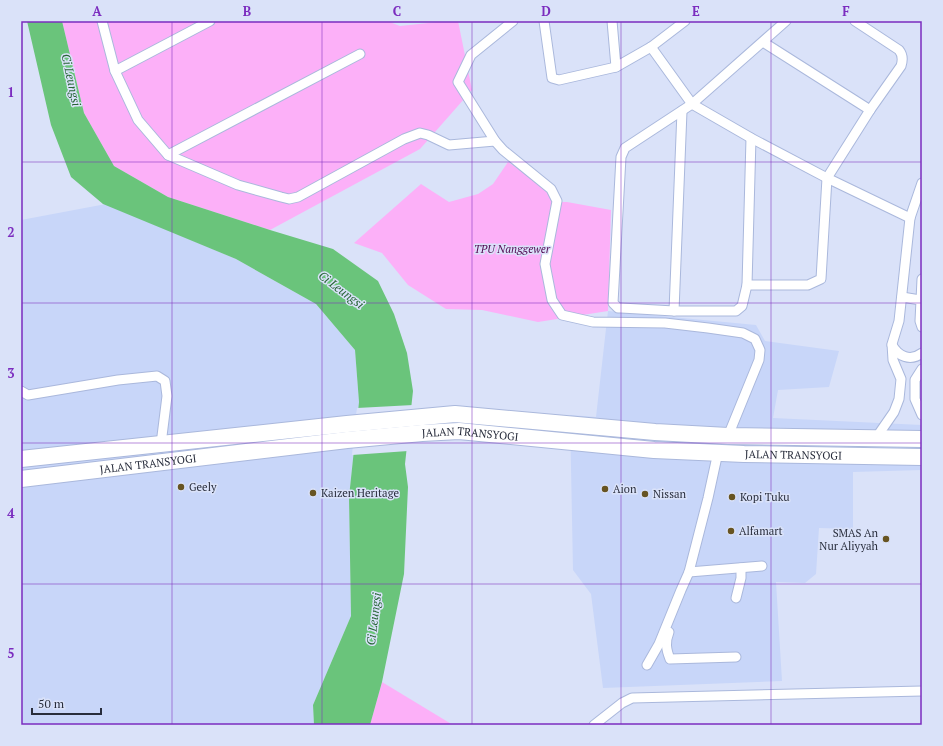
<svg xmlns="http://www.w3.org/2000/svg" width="943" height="746" font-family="'PT Serif',serif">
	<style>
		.built { fill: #c8d6f9 }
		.green { fill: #fcb0f8 }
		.water { fill: #6ac47b }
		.pier { fill: #dae2f9 }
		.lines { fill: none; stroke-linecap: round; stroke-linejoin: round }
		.street-casing { stroke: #aab8dc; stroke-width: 11 }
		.highway-casing { stroke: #aab8dc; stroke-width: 18 }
		.street { stroke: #fff; stroke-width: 9 }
		.highway { stroke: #fff; stroke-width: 16 }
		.grid { fill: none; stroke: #7b2cbf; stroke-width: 1; stroke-opacity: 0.55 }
		.poi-dot { fill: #675422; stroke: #dae2f9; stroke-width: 1.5 }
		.labels { text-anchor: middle; stroke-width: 3; stroke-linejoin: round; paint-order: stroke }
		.park-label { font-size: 11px; font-style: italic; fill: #520952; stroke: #dae2f9 }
		.street-label { font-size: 11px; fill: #282d3c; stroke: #dae2f9 }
		.poi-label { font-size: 11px; fill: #282d3c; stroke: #dae2f9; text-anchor: start }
		.water-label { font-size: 12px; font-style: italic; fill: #276536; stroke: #dae2f9 }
		.neatline { fill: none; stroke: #7b2cbf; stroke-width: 1.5 }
		.grid-label { font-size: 13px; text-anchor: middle; font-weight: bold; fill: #7b2cbf }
	</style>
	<rect width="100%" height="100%" fill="#dae2f9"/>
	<!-- built -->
	<g class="built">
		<polygon points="106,204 236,259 316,304 355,350 359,402 349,497 351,616 313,705 314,725 21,725 21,220"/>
		<polygon points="608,311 756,325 765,341 839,351 829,387 778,390 773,418 922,425 922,470 853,472 853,529 819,528 816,574 805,583 776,582 782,681 603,688 591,594 573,570 570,415 596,417"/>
	</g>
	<!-- green -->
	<g class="green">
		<polygon points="62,21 387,21 400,26 447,21 458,21 472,90 420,149 270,230 168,197 114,166 84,113"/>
		<polygon points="508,162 541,184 557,202 567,202 611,210 608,311 538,322 482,310 446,309 408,285 382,253 354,243 421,184 449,202 478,194 493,184"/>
		<polygon points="382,682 453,725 370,725"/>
	</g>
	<!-- water -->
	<polygon class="water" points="27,21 62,21 84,113 114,166 168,197 270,230 333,249 378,281 394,314 407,353 413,391 405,464 408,487 404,574 382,682 370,725 314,725 313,705 351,616 349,497 359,402 355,350 316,304 236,259 103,204 71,177 51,125"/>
	<!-- pier -->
	<g class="pier">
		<polygon points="413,405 411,426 354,430 357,408"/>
		<polygon points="411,429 408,451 352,455 354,433"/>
	</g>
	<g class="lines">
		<!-- street casing -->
		<g class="street-casing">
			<g id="street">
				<polyline points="102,21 115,71 138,120 168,155 238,185 281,197 289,199 298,197 404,139 420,133 428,135 449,145 495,141"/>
				<polyline points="513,21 471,55 458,82 495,141 503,150 551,189 557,201 545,264 552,300 562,315 593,322 665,323 708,328 743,333 755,339 760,350 759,360 728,436"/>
				<polyline points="544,21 552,78 559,80 616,67 651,47 685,21"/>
				<polyline points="612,21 616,67"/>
				<polyline points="763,42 870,110"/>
				<polyline points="651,47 692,104 751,138 827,178 910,218"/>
				<polyline points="115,71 210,21"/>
				<polyline points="751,138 747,285 742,306 736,311 674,311 621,308 618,308 613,303 621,157 625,148 692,104 786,21"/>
				<polyline points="168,155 360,54"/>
				<polyline points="922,279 920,321 922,327"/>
				<path d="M747,285H808L821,279L827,178L870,110L901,66C903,60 903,55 899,50L855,21"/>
				<polyline points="902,297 920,300"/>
				<polyline points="674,311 682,111"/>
				<path d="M892,345C898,356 910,362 922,353"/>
				<polyline points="922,369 915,380 915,399 922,415"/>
				<polyline points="21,391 28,395 118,380 157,376 165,381 167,396 161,444"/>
				<polyline points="876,438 894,412 899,399 901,379 893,360 892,344 899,321 910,218 922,183"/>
				<polyline points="689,572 762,566"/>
				<polyline points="736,598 741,578 741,568"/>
				<path d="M669,632C665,642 666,649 670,659L736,657"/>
				<polyline points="647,665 659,644 681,590 689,572 708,498 718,452"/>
				<polyline points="594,725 622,703 632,698 922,691"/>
			</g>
		</g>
		<!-- highway casing -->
		<g class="highway-casing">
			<g id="highway">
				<polyline points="21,459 347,424 455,414 655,432 728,436 922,439"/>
				<path id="s1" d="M21,479L347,440L422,433L459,431L654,450L744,454L922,457"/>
			</g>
		</g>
		<!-- street -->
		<use href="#street" class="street"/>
		<!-- highway -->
		<use href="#highway" class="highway"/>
	</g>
	<!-- grid -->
	<path class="grid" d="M172,21V725M322,21V725M472,21V725M621,21V725M771,21V725M21,162H922M21,303H922M21,443H922M21,584H922"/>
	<!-- markers -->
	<g class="poi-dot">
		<circle cx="181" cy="487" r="4"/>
		<circle cx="605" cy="489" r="4"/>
		<circle cx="313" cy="493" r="4"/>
		<circle cx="645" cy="494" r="4"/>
		<circle cx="732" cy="497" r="4"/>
		<circle cx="731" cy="531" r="4"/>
		<circle cx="886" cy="539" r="4"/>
	</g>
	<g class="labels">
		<!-- park labels -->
		<g class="park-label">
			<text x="512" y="253">TPU Nanggewer</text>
		</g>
		<!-- street labels -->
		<g class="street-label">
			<text dy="4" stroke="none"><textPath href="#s1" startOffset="452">JALAN TRANSYOGI</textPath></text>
			<text dy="4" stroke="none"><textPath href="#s1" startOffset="776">JALAN TRANSYOGI</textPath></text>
			<text dy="4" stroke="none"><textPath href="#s1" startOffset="128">JALAN TRANSYOGI</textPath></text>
		</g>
		<!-- poi labels -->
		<g class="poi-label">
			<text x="189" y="491">Geely</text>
			<text x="613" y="493">Aion</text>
			<text x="321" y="497">Kaizen Heritage</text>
			<text x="653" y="498">Nissan</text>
			<text x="740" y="501">Kopi Tuku</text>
			<text x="739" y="535">Alfamart</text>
			<text x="878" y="537" text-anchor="end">SMAS An<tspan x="878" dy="13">Nur Aliyyah</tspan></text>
		</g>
		<!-- water labels -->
		<g class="water-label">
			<text transform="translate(71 80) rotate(78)" y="4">Ci Leungsi</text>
			<text transform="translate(341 290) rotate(37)" y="4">Ci Leungsi</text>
			<text transform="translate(374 619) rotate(-83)" y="4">Ci Leungsi</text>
		</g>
	</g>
	<!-- border -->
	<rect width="943" height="746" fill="none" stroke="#dae2f9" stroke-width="44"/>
	<!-- scale -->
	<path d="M32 708v6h69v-6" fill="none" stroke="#282d3c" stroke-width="2"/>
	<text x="38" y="708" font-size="12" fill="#282d3c" stroke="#dae2f9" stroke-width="3" paint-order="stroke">50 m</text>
	<rect x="22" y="22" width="899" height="702" class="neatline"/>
	<g class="grid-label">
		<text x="97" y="16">A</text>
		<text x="247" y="16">B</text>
		<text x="397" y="16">C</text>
		<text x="546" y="16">D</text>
		<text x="696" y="16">E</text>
		<text x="846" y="16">F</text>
		<text x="11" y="97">1</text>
		<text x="11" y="237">2</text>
		<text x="11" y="378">3</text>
		<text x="11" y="518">4</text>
		<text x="11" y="658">5</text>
	</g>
</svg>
